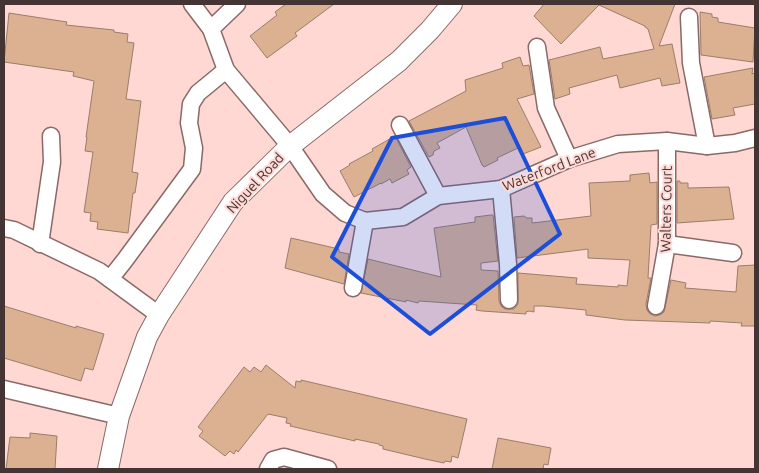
<svg xmlns="http://www.w3.org/2000/svg" width="759" height="473" font-family="Ubuntu,sans-serif">
	<style>
		.building { fill: #dcb192; stroke: #9a7e6a }
		.lines { fill: none; stroke-linecap: round; stroke-linejoin: round }
		.minor-casing { stroke: #8b6966; stroke-width: 19 }
		.major-casing { stroke: #8b6966; stroke-width: 22 }
		.minor { stroke: #fff; stroke-width: 16 }
		.major { stroke: #fff; stroke-width: 20 }
		.marked { fill: #1d4ed8; fill-opacity: 0.2; stroke: #1d4ed8; stroke-width: 4; stroke-linejoin: round }
		.labels { text-anchor: middle; stroke-width: 4; stroke-linejoin: round; paint-order: stroke }
		.street-label { font-size: 14px; fill: #443534; stroke: #ffd8d4 }
	</style>
	<rect width="100%" height="100%" fill="#ffd8d4"/>
	<!-- building -->
	<g class="building">
		<polygon points="286,4 334,4 295,33 297,36 267,58 250,36 277,15 275,12"/>
		<polygon points="544,4 675,4 659,46 672,44 680,83 662,86 660,78 620,88 617,75 569,88 570,94 555,99 549,60 600,47 603,59 654,49 648,29 645,27 645,26 599,5 561,44 534,16"/>
		<polygon points="700,12 712,14 712,17 718,18 718,22 755,28 753,62 701,55"/>
		<polygon points="9,13 67,22 66,25 114,30 114,32 128,34 127,42 134,43 126,99 141,101 132,172 138,173 135,193 133,193 128,233 97,229 98,222 90,221 91,213 84,212 93,152 85,151 87,137 86,137 94,81 73,76 74,72 4,62"/>
		<polygon points="520,57 523,66 529,65 534,94 517,99 541,147 523,154 520,147 497,158 498,160 484,167 482,165 466,127 437,143 440,148 434,151 433,155 429,157 409,121 466,91 465,80 503,68 502,63"/>
		<polygon points="753,68 752,74 755,73 755,104 733,108 735,115 712,119 704,77"/>
		<polygon points="395,136 411,167 407,170 409,174 392,183 390,179 381,184 381,183 354,197 340,171 350,165 349,164 373,151 372,149"/>
		<polygon points="649,173 650,183 657,182 657,224 651,225 648,278 651,278 646,304 647,310 650,314 655,316 660,315 664,312 671,280 686,283 685,288 736,292 738,266 755,265 755,326 741,326 742,323 710,321 710,323 625,320 586,315 586,310 543,306 534,306 534,312 529,311 526,312 526,314 482,311 476,310 477,305 419,301 418,303 406,300 406,302 361,293 368,259 441,277 434,228 475,222 475,217 491,215 493,215 498,261 481,263 481,270 498,271 499,301 501,306 505,309 514,309 518,304 518,273 577,278 576,284 618,287 618,285 627,286 630,260 588,258 588,249 517,258 514,217 524,216 527,218 532,218 532,223 591,216 589,183 630,181 630,175"/>
		<polygon points="677,181 680,181 680,183 688,183 688,188 729,187 734,219 677,223"/>
		<polygon points="291,238 339,249 339,252 349,254 344,284 285,268"/>
		<polygon points="4,306 76,328 76,326 104,334 93,370 85,368 81,381 4,358"/>
		<polygon points="266,365 295,388 296,381 301,382 301,380 467,419 458,458 452,456 451,462 445,461 444,463 425,459 383,449 383,446 379,445 379,444 355,439 355,441 290,426 291,424 286,423 287,418 268,414 238,452 236,450 234,454 230,451 225,456 199,436 203,431 198,427 244,367 250,372 254,367 261,372"/>
		<polygon points="30,433 57,436 55,469 6,469 10,437 30,438"/>
		<polygon points="498,438 551,448 548,465 544,464 543,469 492,469"/>
	</g>
	<g class="lines">
		<!-- minor casing -->
		<g class="minor-casing">
			<g id="minor">
				<polyline points="192,4 211,29 226,70 290,146 323,194 345,213 365,221 403,217 438,196 501,189 569,159 618,144 667,141 707,146 735,143 755,138"/>
				<polyline points="689,17 691,63 707,146"/>
				<polyline points="211,29 237,4"/>
				<polyline points="537,47 546,108 569,159"/>
				<polyline points="400,125 438,196"/>
				<polyline points="501,189 508,264 509,300"/>
				<polyline points="4,228 14,230 99,271 159,315"/>
				<polyline points="40,244 52,162 51,136"/>
				<polyline points="667,244 733,253"/>
				<polyline points="110,279 125,260 192,169 194,148 189,123 191,104 198,93 226,70"/>
				<polyline points="353,288 365,221"/>
				<polyline points="656,306 667,244 667,141"/>
				<polyline points="4,389 119,416"/>
				<polyline points="268,469 273,460 284,457 328,469"/>
			</g>
		</g>
		<!-- major casing -->
		<g class="major-casing">
			<polyline id="major" points="108,469 119,416 147,337 159,315 233,202 290,146 399,61 430,30 452,4"/>
		</g>
		<!-- minor -->
		<use href="#minor" class="minor"/>
		<!-- major -->
		<use href="#major" class="major"/>
	</g>
	<!-- marked area -->
	<path class="marked" d="M505,118L560,234L430,334L332,257L392,138Z"/>
	<g class="labels">
		<!-- street labels -->
		<g class="street-label">
			<text transform="translate(549 169) rotate(-21)" y="5">Waterford Lane</text>
			<text transform="translate(255 183) rotate(-47)" y="5">Niguel Road</text>
			<text transform="translate(666 209) rotate(-89)" y="5">Walters Court</text>
		</g>
	</g>
	<!-- border -->
	<rect width="759" height="473" fill="none" stroke="#443534" stroke-width="10"/>
</svg>
